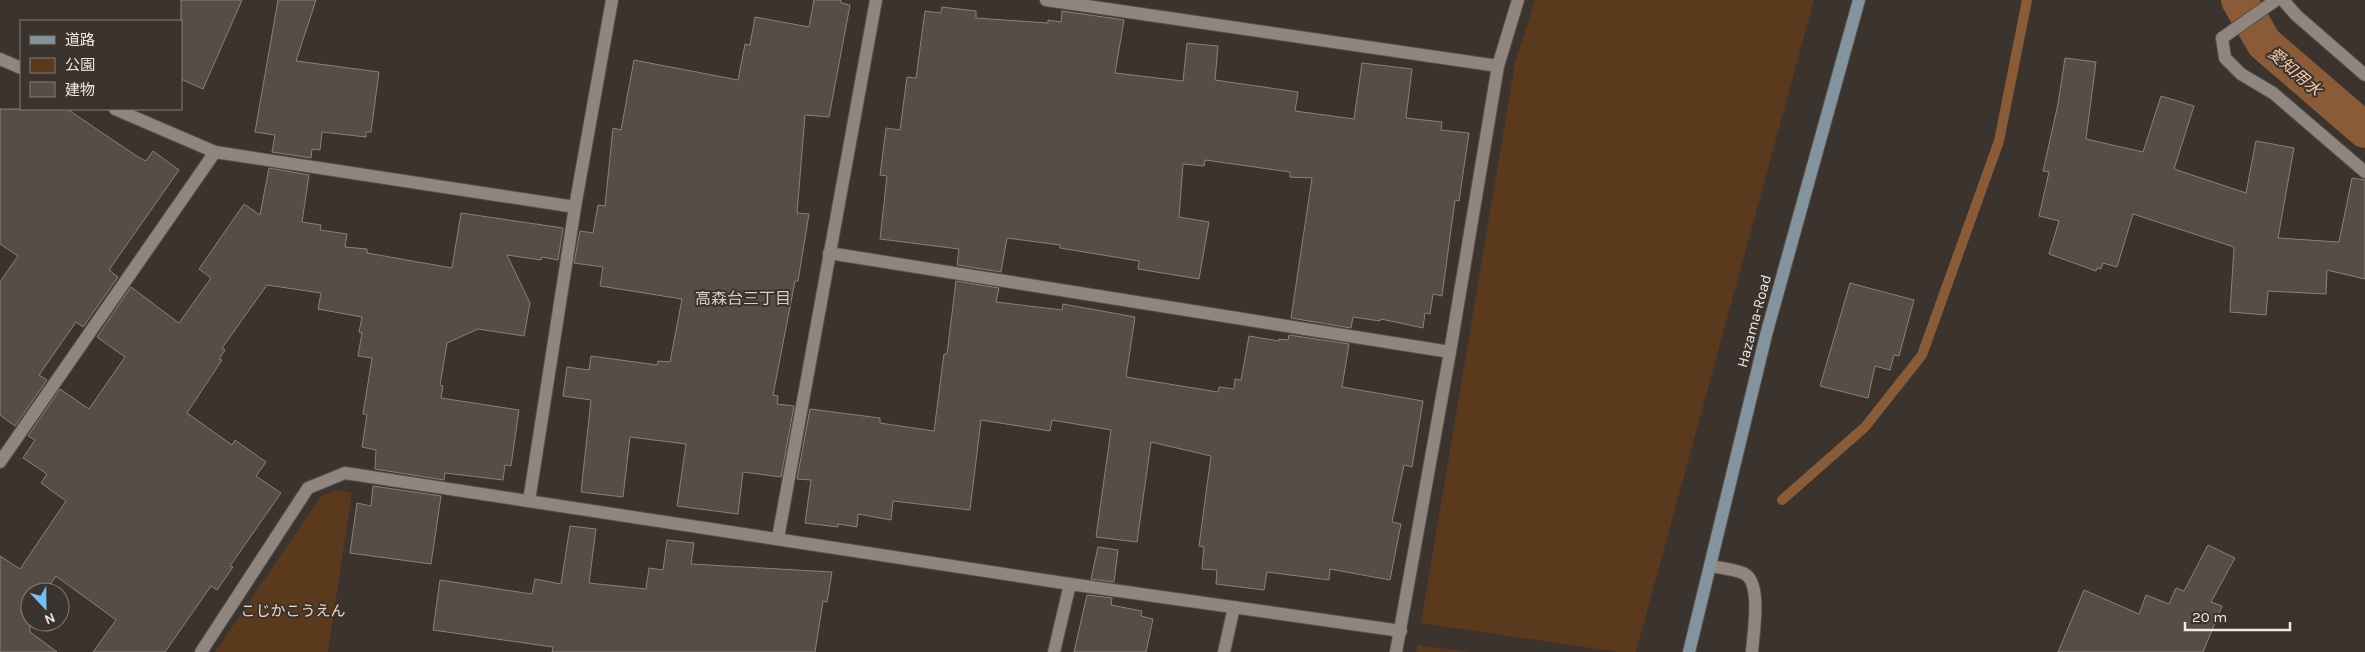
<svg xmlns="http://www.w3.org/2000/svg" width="2365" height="652" font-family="Karla,'Noto Sans JP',sans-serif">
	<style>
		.green { fill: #5b391d }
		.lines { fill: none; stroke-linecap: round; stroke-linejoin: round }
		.stream { stroke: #895b36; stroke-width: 10 }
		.canal { stroke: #895b36; stroke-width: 36 }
		.building { fill: #564d46; stroke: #8a817a }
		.lane-casing { stroke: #57504b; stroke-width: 14 }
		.street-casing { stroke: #57504b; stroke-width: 14 }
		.secondary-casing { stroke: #57504b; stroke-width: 14 }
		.lane { stroke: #90867f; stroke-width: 12 }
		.street { stroke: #90867f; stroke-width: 12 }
		.secondary { stroke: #83949e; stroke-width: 12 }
		.labels { text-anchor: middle; stroke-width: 4; stroke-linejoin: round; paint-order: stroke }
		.street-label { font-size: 15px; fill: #efe9e5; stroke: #3b332d }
		.park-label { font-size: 15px; fill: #f6d8c3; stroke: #3b332d }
		.water-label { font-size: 16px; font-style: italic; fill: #f6caaa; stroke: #3b332d }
		.neighbourhood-label { font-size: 16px; fill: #dacfc8; stroke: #3b332d }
	</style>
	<rect width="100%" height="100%" fill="#3b332d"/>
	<!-- green -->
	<g class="green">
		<polygon points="1535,0 1814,0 1636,652 1618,652 1421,623 1515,63"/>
		<polygon points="338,490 352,493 328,652 215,652 321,496"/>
		<polygon points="1418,645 1469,652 1416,652"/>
	</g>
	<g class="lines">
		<!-- stream -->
		<polyline class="stream" points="1782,500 1865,427 1922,355 1999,141 2027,0"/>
		<!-- canal -->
		<polyline class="canal" points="2239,0 2264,43 2365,130"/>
	</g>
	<!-- building -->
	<g class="building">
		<polygon points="181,0 242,0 203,89 181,79"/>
		<polygon points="278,0 316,0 296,61 379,72 371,132 366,132 366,137 322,132 320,150 312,149 311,158 272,152 275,135 255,132"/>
		<polygon points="814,0 841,0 841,3 850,5 829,117 805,115 797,213 809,214 798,281 795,281 773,395 778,396 777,404 794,406 781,477 743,472 738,514 677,506 686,444 630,437 623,497 581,492 591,400 563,396 567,367 589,370 591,356 657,365 658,361 670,362 682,299 600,286 603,267 574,263 580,231 593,233 598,205 605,206 613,128 621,130 634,60 738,80 745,44 750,45 755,17 809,27"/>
		<polygon points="942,7 976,11 976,18 1048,23 1048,20 1061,22 1062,11 1124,20 1115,73 1183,81 1187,43 1218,46 1215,80 1298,92 1295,111 1354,119 1362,63 1412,69 1406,118 1442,122 1441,130 1469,133 1459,201 1455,200 1442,296 1433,294 1430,314 1425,313 1423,328 1381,319 1380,321 1353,317 1351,328 1291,318 1312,178 1290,177 1290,172 1205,160 1204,166 1183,164 1179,217 1209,222 1199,279 1138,269 1139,261 1060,248 1060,245 1007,238 1001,272 957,265 959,249 880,239 887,176 880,175 886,128 900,130 907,77 916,78 925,11 941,13"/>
		<polygon points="2065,58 2096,62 2086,139 2143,152 2161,96 2194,106 2174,169 2246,193 2256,141 2294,148 2278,238 2339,242 2352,178 2365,180 2365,279 2327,270 2326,294 2268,291 2266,315 2230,312 2234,247 2133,214 2117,267 2103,263 2101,269 2097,268 2096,271 2049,254 2059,221 2039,216 2049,172 2043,171 2058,104"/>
		<polygon points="0,109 67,109 138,157 146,161 153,151 179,170 109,270 118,277 83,327 76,322 39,375 47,380 15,426 0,415 0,282 18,256 0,244"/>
		<polygon points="269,168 309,175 302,222 321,225 320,230 347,234 345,247 367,249 367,253 452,268 461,213 563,228 558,260 542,257 541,260 507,255 530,303 524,336 478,329 447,343 440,385 443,386 441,398 519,410 511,466 505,465 503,480 445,473 444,480 375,469 376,450 362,447 367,415 363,414 372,358 358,356 362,333 359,332 362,317 318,309 321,293 267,285 222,348 225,350 219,359 222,360 187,413 232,445 235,440 266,462 256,476 281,493 230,566 233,567 217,590 211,586 165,652 93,652 116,620 56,576 45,592 30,592 30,632 57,652 0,652 0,556 20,569 66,501 41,483 47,474 23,458 35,440 28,436 60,389 89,409 125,357 97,337 131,287 179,323 211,278 199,269 244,204 260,215"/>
		<polygon points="956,281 999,288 996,302 1062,310 1063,304 1135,317 1126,377 1218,392 1219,387 1234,389 1235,379 1241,380 1249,336 1279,341 1279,339 1288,340 1289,335 1349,344 1342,387 1423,401 1412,467 1404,465 1392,522 1401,524 1390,580 1330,569 1329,580 1267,572 1264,590 1216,584 1217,570 1202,569 1204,547 1199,546 1211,456 1151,442 1137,542 1096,537 1111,430 1052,420 1050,431 981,420 970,510 893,501 891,520 858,514 857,527 838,524 838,527 805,523 811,480 797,479 810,409 880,418 880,423 934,431 944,354 947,354"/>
		<polygon points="1850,283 1914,300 1899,356 1894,355 1890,370 1875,366 1868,398 1820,386"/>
		<polygon points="373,486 441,496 431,564 350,553 357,503 371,506"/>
		<polygon points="570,526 596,529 589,583 646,589 649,568 663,570 667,540 694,543 691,564 832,572 827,602 823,601 815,652 552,652 553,647 433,630 440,580 532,594 535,579 561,584"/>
		<polygon points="2208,545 2235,558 2211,602 2222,606 2203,652 2058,652 2084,590 2139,614 2146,595 2169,604 2176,588 2184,591"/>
		<polygon points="1098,547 1118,550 1114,582 1091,579"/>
		<polygon points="1087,595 1112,598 1111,605 1142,611 1141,616 1153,619 1146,652 1074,652"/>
	</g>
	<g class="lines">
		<!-- lane casing -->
		<g class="lane-casing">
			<g id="lane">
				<polyline points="2276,0 2222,38 2225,58 2241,74 2273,93 2365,172"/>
				<polyline points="2283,0 2296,15 2365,75"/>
			</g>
		</g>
		<!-- street casing -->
		<g class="street-casing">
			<g id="street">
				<polyline points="1046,0 1498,66"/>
				<polyline points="0,59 21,68"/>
				<polyline points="115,109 215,152 575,207"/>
				<polyline points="829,253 1450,352"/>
				<polyline points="0,462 215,152"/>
				<polyline points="529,501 575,207 612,0"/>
				<polyline points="778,538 876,0"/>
				<path d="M1711,566C1721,568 1733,569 1743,573C1763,581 1753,634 1752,652"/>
				<polyline points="201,652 308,488 345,473 1070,584 1401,631"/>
				<polyline points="1054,652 1070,584"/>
				<polyline points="1224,652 1234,607"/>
				<polyline points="1396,652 1450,352 1498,66 1518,0"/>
			</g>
		</g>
		<!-- secondary casing -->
		<g class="secondary-casing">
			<polyline id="secondary" points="1689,652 1766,335 1859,0"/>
		</g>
		<!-- lane -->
		<use href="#lane" class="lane"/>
		<!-- street -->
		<use href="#street" class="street"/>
		<!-- secondary -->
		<use href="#secondary" class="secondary"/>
	</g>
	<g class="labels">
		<!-- street labels -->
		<g class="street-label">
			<text transform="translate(1754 321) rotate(-75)" y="5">Hazama-Road</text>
		</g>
		<!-- park labels -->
		<g class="park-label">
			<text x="293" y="616">こじかこうえん</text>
		</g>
		<!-- water labels -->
		<g class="water-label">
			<text transform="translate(2295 71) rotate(41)" y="6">愛知用水</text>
		</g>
		<!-- neighbourhood labels -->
		<g class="neighbourhood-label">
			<text x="743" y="304">高森台三丁目</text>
		</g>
	</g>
	<!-- legend -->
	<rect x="20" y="20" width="162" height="90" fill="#3b332d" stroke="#837c77"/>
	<rect x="30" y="36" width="25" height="8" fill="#83949e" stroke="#837c77"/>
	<text x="65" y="45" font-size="15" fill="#efe9e5">道路</text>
	<rect x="30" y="58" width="25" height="15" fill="#5b391d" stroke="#837c77"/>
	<text x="65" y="70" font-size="15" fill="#efe9e5">公園</text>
	<rect x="30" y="82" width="25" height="15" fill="#564d46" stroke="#837c77"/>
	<text x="65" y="95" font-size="15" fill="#efe9e5">建物</text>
	<!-- north arrow -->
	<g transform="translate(45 607) rotate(158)"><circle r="24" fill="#3b332d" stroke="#837c77"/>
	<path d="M0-4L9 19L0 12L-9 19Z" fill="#72c1f5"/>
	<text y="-8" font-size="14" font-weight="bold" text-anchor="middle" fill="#efe9e5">N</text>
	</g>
	<!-- scale -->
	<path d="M2185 622v8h105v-8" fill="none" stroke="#efe9e5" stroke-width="2.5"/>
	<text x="2192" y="622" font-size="15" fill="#efe9e5" stroke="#3b332d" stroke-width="4" paint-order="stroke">20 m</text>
</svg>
